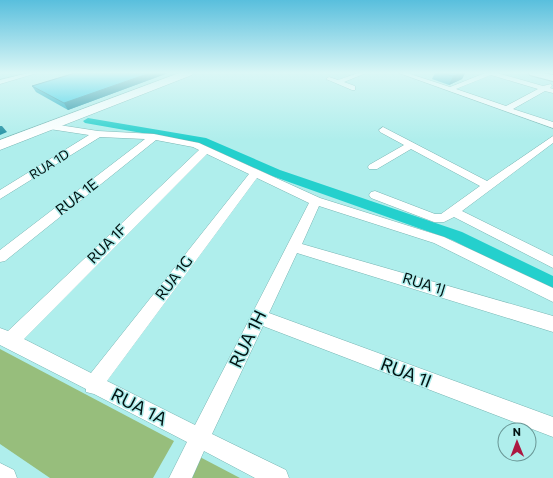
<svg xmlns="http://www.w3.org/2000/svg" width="553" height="478" font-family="Commissioner,sans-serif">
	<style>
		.green { fill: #97be7c }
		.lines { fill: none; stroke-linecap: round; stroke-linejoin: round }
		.canal { fill: #24d0cd; fill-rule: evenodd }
		.minor-casing { stroke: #78b5b3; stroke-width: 1 }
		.tertiary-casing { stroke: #78b5b3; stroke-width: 2 }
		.primary-casing { stroke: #78b5b3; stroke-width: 1 }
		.minor { fill: #fff; fill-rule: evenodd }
		.tertiary { fill: #fff; fill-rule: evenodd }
		.primary { fill: #fff; fill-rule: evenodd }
		.wall { fill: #22adc4 }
		.shaded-wall { fill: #1c8da0 }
		.building { fill: #28c9e4; stroke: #1c8da0 }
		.labels { text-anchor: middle; stroke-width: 3; stroke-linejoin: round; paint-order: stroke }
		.far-street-label { font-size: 13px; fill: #001212; stroke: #afeeec }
		.street-label { font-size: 15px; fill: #001212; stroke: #afeeec }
		.near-street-label { font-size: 18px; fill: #001212; stroke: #afeeec }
	</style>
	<rect width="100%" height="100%" fill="#afeeec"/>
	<!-- green -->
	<g class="green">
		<polygon points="0,349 174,441 153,478 50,478 0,444"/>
		<polygon points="198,456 240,478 189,478"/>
	</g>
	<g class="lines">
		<!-- canal -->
		<polygon class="canal" points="88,118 206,138 280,170 462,232 553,276 553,291 452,240 272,176 199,143 85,123 83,121"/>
		<!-- minor casing -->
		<g class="minor-casing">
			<g id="minor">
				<polygon points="28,73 37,73 0,84 0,80"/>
				<polygon points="358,73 366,73 344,82 355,86 355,90 352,90 326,79 329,77 338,80"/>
				<path d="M399,73H407L450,87L485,73H497L543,86L551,84L552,86L550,88L553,89V93L545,91L513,109L553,122V128ZM491,75L538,89L506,106L456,89Z"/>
				<path d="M46,123L98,131L154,134L199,143L320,198L444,237L553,288V302L434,243L319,206L302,244L553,316V332L297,253L269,313L553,417V437L263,326L212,434L286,470L289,478H255L204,451L192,478H169L187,442L94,394L86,392V389L0,345V328L8,331L199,150L193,147L156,140L5,261L0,262V250L145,139L100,137L0,199V190L89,135L43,128L42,126ZM207,154L249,174L91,373L24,339ZM257,178L309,203L195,425L107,381Z"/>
				<polygon points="383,127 487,181 553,136 553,143 462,211 553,256 553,268 454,217 444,222 434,222 371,198 369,195 371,192 375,191 435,214 441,214 480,186 411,149 377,169 369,169 368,167 369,165 404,145 380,132 379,130"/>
				<polygon points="0,463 14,470 17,478 0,478"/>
			</g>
		</g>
		<!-- tertiary casing -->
		<g class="tertiary-casing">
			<polygon id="tertiary" points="529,73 542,73 553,75 553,81 530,75"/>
		</g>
		<!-- primary casing -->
		<g class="primary-casing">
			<polygon id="primary" points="179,73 193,73 192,75 0,150 0,140"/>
		</g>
		<!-- minor -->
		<use href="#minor" class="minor"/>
		<!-- tertiary -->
		<use href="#tertiary" class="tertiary"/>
		<!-- primary -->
		<use href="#primary" class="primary"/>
	</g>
	<!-- wall -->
	<g class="wall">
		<polygon points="75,73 168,73 68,110 36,92 32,86"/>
		<polygon points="435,73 465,73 462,79 449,85 432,79"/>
	</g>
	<!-- shaded-wall -->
	<g class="shaded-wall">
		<polygon points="150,73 168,73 68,110 64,103"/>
		<polygon points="462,73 465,73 462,79 449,85 453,76"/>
		<polygon points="0,126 2,126 7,132 0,135"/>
	</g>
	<!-- building -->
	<g class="building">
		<polygon points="75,73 150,73 64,103 32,86"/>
		<polygon points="441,73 462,73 453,76"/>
	</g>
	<!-- sky -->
	<linearGradient id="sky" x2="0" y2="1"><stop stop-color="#59bfdd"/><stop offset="0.52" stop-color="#dbf7f6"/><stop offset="1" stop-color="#dbf7f6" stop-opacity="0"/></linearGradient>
	<rect width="553" height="140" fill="url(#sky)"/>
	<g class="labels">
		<!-- far-street labels -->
		<g class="far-street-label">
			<text transform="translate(49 164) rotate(-32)" y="5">RUA 1D</text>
		</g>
		<!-- street labels -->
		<g class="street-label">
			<text transform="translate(77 197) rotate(-38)" y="5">RUA 1E</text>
			<text transform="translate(107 244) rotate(-45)" y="5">RUA 1F</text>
			<text transform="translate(174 278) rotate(-53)" y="5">RUA 1G</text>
			<text transform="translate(424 284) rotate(17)" y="5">RUA 1J</text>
		</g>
		<!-- near-street labels -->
		<g class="near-street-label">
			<text transform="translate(248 339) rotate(-64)" y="6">RUA 1H</text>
			<text transform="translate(406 373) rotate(21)" y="6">RUA 1I</text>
			<text transform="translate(139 407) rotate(27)" y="6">RUA 1A</text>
		</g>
	</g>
	<!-- north arrow -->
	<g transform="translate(517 442) rotate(359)"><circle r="19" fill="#afeeec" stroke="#699695"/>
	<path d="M0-3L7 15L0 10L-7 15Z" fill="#ac1841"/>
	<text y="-6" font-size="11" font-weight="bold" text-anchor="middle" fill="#001212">N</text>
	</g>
</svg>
